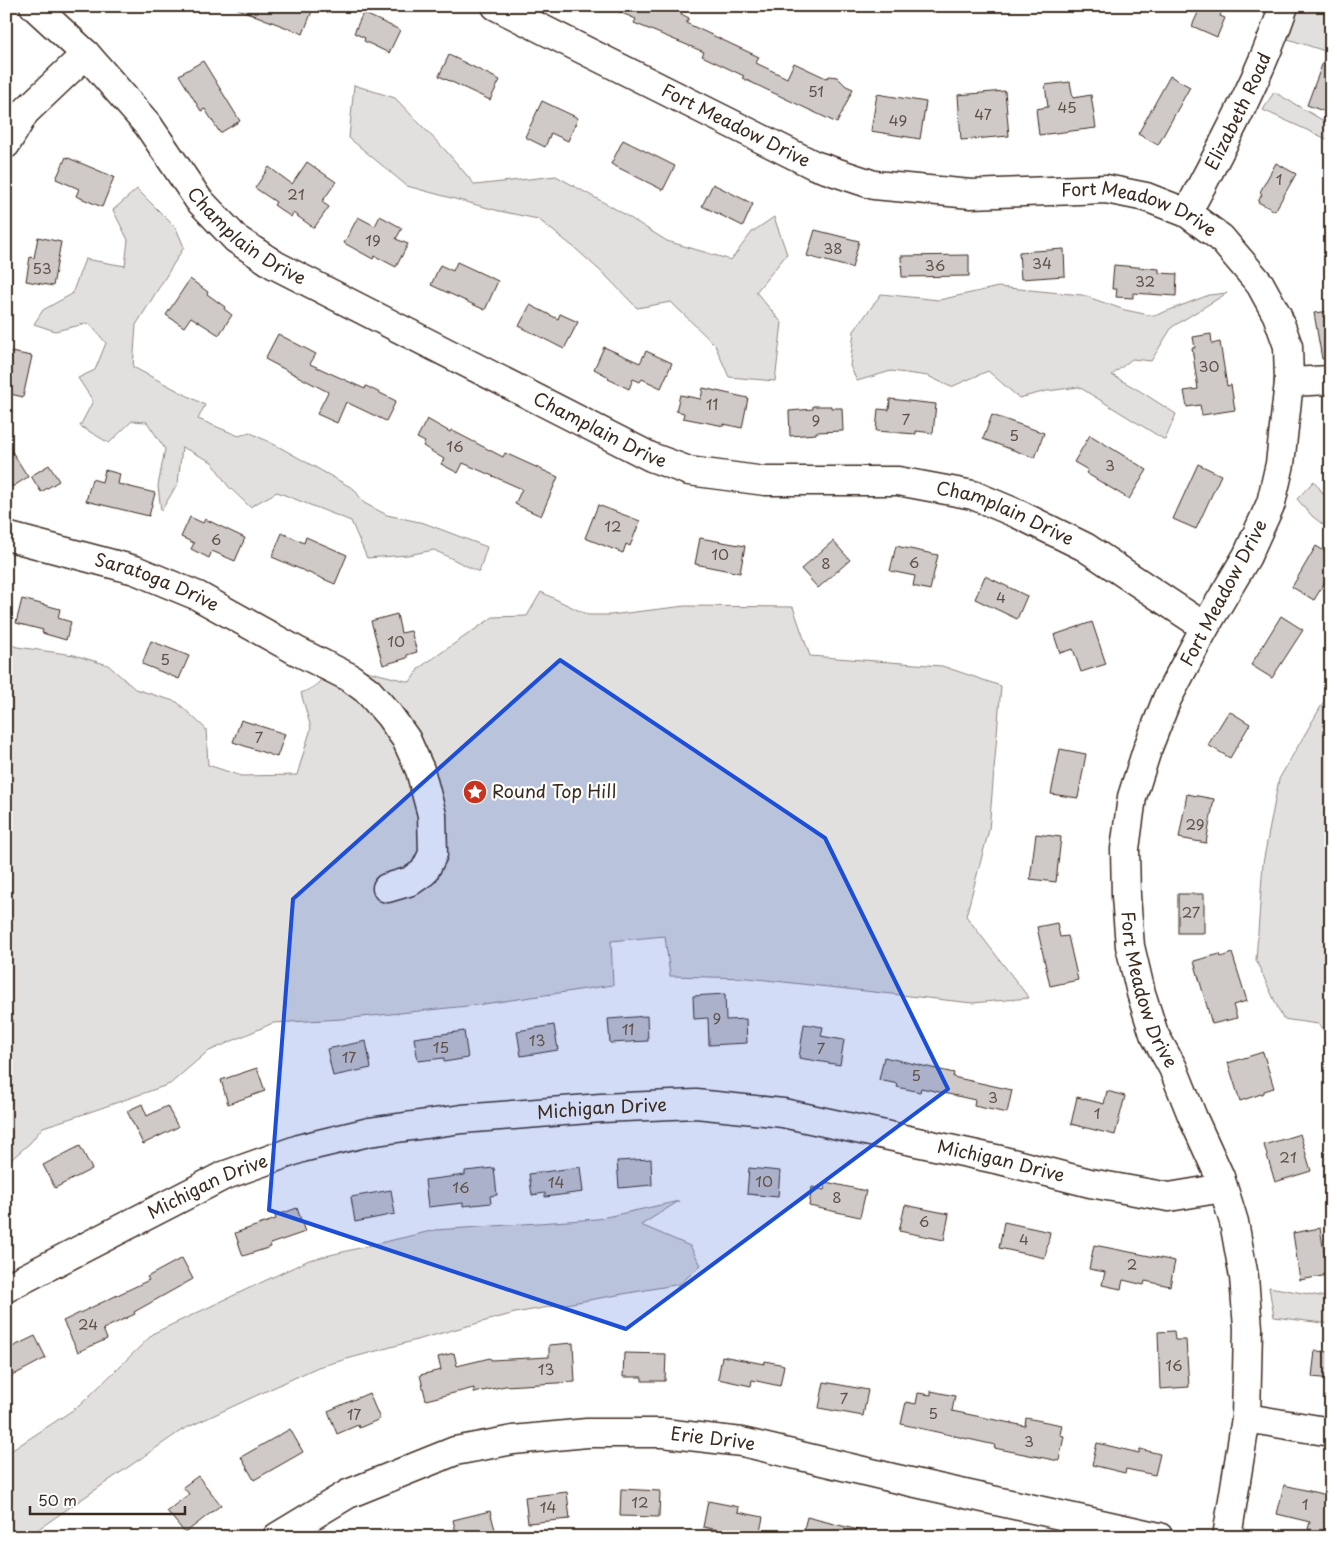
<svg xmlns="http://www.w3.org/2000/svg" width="1337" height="1543" font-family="'Playpen Sans',sans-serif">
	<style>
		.green { fill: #e2e0de; stroke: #8e857e }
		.building { fill: #cfcac7; stroke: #3b2a1e }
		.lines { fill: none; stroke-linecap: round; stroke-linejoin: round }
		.minor-casing { stroke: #3b2a1e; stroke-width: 31 }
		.minor { stroke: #fff; stroke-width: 28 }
		.marked { fill: #1d4ed8; fill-opacity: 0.2; stroke: #1d4ed8; stroke-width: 4; stroke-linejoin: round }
		.labels { text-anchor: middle; stroke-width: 4.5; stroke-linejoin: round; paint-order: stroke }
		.number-label { font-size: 15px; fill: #605248 }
		.street-label { font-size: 18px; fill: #3b2a1e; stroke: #fff }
		.poi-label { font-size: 18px; fill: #3b2a1e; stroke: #fff; text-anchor: start }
	</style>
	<rect width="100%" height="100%" fill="#fff"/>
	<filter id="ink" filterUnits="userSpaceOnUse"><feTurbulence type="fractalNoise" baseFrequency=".02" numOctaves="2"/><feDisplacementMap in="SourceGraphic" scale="10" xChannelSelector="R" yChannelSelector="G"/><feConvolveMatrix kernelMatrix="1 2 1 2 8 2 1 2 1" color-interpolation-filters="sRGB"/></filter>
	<g filter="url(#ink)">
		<!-- green -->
		<g class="green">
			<polygon points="1299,6 1321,6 1331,13 1331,53 1288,39"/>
			<polygon points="354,85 395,98 448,153 475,185 556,176 619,211 667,241 731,260 752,232 774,217 787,254 756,292 782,323 775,381 729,377 715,345 671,302 637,308 607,277 576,249 538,219 499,211 407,186 349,138"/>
			<polygon points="1274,92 1331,125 1331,141 1263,110"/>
			<polygon points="137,189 176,228 184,247 136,325 133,367 205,405 198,419 239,436 249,432 281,448 354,489 364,503 387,515 424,523 487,547 479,572 434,550 408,555 367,558 351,521 277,492 250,507 228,486 212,462 182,447 178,483 161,511 158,486 165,449 147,422 132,421 109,443 80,426 93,401 78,378 95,370 106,343 89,323 55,331 34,324 43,310 72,294 85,259 125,266 128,240 113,210"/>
			<polygon points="998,287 1082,295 1125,310 1154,316 1209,295 1227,293 1172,327 1151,361 1132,359 1112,375 1140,391 1176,414 1165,440 1079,387 1047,391 1019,398 988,371 951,387 928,376 891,371 857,381 850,366 854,331 881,294 939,300"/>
			<polygon points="1314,481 1331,504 1331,531 1312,516 1297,499"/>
			<path d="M541,592L588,615H610L685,606L793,607L810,656L942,666L1001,686L989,830L966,916L1029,998L972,1003L748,978L670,976L665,936L611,941L613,985L477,1005L342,1019L273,1023L207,1052L170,1084L84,1114L43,1127L30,1143L6,1164V643L17,647L74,655L108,665L135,689L177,702L206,729L208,765L241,776L297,775L311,728L301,693C319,686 323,679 331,662L410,682L419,668L493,617L527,616Z"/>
			<polygon points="1331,689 1331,1039 1318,1024 1283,1019 1256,960 1263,863 1279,779"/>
			<polygon points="679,1201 641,1225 690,1246 701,1265 680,1284 515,1313 318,1367 182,1430 27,1537 6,1537 6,1454 79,1406 154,1333 309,1260 435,1230 597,1219"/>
			<polygon points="1269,1287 1331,1298 1331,1324 1274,1317"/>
		</g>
		<!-- building -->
		<g class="building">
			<polygon points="236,6 314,6 303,34 236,8"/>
			<polygon points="605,6 685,6 681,14 689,18 686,23 759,57 756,63 787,78 794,63 826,78 830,76 837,77 846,86 853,89 837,123 742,78 744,76 702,56 704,52 634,23 636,19"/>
			<polygon points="1201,6 1224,6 1220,16 1225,18 1217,37 1192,26"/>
			<polygon points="363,13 400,30 389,53 364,41 365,38 354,33"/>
			<polygon points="1329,46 1331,47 1331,114 1307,105"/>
			<polygon points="449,55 500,80 490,100 439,76"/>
			<polygon points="203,61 240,121 220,133 205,109 201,111 179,75"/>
			<polygon points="1170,76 1190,87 1158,145 1138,134"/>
			<polygon points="1070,82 1073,98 1091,95 1096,128 1039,135 1036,109 1048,107 1045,85"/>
			<polygon points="1005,91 1009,136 961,140 958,95"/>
			<polygon points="877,94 926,102 920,139 871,131"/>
			<polygon points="542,101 578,118 568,141 551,133 545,147 525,137"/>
			<polygon points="623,140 675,166 663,190 611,164"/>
			<polygon points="66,157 114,177 102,207 76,196 79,189 56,179"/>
			<polygon points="307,162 336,182 322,202 329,207 314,228 293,213 291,217 274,205 276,202 255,188 269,167 292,184"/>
			<polygon points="1276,163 1296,174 1275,211 1258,202 1262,194 1260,192"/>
			<polygon points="713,184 753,204 743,226 702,206"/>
			<polygon points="380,216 402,228 396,239 408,244 396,267 375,256 373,259 344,243 358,217 375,226"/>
			<polygon points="815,230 859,241 852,268 807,256"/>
			<polygon points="38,237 61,242 53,286 26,281 30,257 34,258"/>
			<polygon points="1064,249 1065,276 1021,279 1019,252"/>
			<polygon points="969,255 969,276 902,277 901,256"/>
			<polygon points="457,262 498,281 485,310 431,285 440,265 453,271"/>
			<polygon points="1114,265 1159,269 1159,273 1177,274 1176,296 1133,293 1133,298 1116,297 1117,289 1112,289"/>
			<polygon points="190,279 208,292 207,294 225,307 224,309 232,315 219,335 191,317 184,327 166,315"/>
			<polygon points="530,305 558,319 560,314 578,322 564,349 519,326"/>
			<polygon points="1331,311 1331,358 1322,359 1314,313"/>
			<polygon points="278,334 316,354 310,364 365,389 366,386 396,401 386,421 346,402 337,423 317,414 328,392 265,359"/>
			<polygon points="1211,334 1212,344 1220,342 1227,386 1231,385 1235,410 1202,415 1200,405 1187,407 1184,391 1198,389 1192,348 1195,348 1193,337"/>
			<polygon points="604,347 640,363 646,351 672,363 661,388 642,379 640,382 633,379 629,389 608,379 609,377 594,369"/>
			<polygon points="6,351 32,356 23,397 6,393"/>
			<polygon points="703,388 748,398 742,428 724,424 724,426 683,418 684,413 676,411 680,395 701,399"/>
			<polygon points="890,399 936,404 933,433 916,431 916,434 876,431 878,409 889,410"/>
			<polygon points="813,406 831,406 831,408 842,408 843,431 816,432 816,434 790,436 789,411 813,409"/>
			<polygon points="992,415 1044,433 1035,458 983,439"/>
			<polygon points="427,419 450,432 451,430 503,457 505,453 558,477 541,516 515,504 522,489 463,463 458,473 441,464 444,459 423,446 425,442 417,438"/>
			<polygon points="1090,435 1147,470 1129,499 1086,473 1088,470 1074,462"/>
			<polygon points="6,442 28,477 12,487 6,479"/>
			<polygon points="1198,464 1221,475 1196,529 1173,519"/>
			<polygon points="49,465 59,481 41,492 31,476"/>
			<polygon points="105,470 120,474 118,484 155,493 149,516 86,501 92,479 102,482"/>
			<polygon points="598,505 640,521 630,546 626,544 623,553 585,538"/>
			<polygon points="190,517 203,523 205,519 245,538 235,561 212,551 209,558 191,549 194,543 181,537"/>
			<polygon points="282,533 304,543 306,537 347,555 335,584 272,557"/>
			<polygon points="700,538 745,546 740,573 695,564"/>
			<polygon points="833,541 850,560 818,588 801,569"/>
			<polygon points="896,546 938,555 930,590 913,586 915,576 890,571"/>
			<polygon points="1316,546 1331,555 1331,572 1314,600 1292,587"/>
			<polygon points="985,576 1027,596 1017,619 975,599"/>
			<polygon points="22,599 60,609 58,618 71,622 66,640 42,633 43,630 16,623"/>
			<polygon points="397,614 401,633 411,631 417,652 407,655 407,658 383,665 371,621"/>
			<polygon points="1281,616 1303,630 1272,678 1251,665"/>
			<polygon points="1092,622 1106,664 1081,672 1073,649 1060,653 1054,635"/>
			<polygon points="151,641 189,656 179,679 142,664"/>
			<polygon points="1229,711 1250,724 1230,758 1208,745"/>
			<polygon points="241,720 285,734 277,757 233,742"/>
			<polygon points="1060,749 1086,754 1078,798 1051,794"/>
			<polygon points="1187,794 1214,799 1206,843 1179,838"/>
			<polygon points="1036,834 1061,837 1056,882 1030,879"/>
			<rect x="1178" y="894" width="26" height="39"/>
			<polygon points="1057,923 1060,937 1068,936 1078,980 1050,986 1037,927"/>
			<polygon points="1232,953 1247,1001 1233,1005 1237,1018 1212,1024 1194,961 1220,954 1221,957"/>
			<polygon points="725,994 726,1020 746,1019 747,1043 709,1045 708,1018 694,1019 693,996"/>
			<polygon points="647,1016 648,1041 610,1043 608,1019"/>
			<polygon points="804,1024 823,1027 821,1036 844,1040 840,1065 799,1058"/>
			<polygon points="554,1025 558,1050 521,1056 517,1031"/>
			<polygon points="464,1031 468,1058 444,1062 444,1058 418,1061 414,1038"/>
			<polygon points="366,1041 371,1068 333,1076 327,1049"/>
			<polygon points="1263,1052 1274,1088 1264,1091 1264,1093 1240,1101 1228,1063"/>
			<polygon points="884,1057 954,1073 953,1077 1012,1090 1007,1113 974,1106 975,1100 921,1088 920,1092 897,1087 898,1084 879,1080"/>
			<polygon points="257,1068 265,1091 228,1104 221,1080"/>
			<polygon points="1107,1091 1125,1096 1115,1135 1071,1124 1077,1097 1104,1104"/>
			<polygon points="142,1104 147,1116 167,1106 178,1127 143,1144 127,1111"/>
			<polygon points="1300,1134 1311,1171 1275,1182 1264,1145"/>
			<polygon points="80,1146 92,1169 55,1188 43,1165"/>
			<polygon points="651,1159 652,1185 619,1188 617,1161"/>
			<polygon points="580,1167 583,1192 545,1197 545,1193 532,1195 529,1174"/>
			<polygon points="494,1168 497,1195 490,1196 491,1203 463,1206 463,1203 428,1207 425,1180 465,1175 465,1171"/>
			<polygon points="749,1168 780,1171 778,1197 747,1194"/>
			<polygon points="826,1182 866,1191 860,1217 809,1206 812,1187 824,1190"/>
			<polygon points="391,1190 395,1214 355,1222 351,1197"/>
			<polygon points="905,1205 949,1214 944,1240 899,1231"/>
			<polygon points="297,1208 305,1232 270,1244 271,1247 243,1256 235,1233 276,1219 275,1216"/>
			<polygon points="1004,1222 1050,1232 1045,1258 999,1248"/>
			<polygon points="1320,1228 1328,1275 1300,1280 1293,1233"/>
			<polygon points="1094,1245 1175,1261 1170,1286 1145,1281 1144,1285 1123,1280 1121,1289 1102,1285 1105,1272 1089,1269"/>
			<polygon points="182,1258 193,1279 134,1312 135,1314 103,1329 107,1339 78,1352 63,1321 149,1280 147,1277"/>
			<polygon points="1174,1331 1175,1340 1186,1340 1189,1387 1160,1389 1158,1332"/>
			<polygon points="35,1336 46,1358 6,1379 6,1350"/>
			<polygon points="573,1343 575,1382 505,1386 474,1393 474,1388 426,1400 420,1375 441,1370 438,1357 454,1353 457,1366 490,1358 491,1360 549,1357 549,1345"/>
			<polygon points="1315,1351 1331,1352 1331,1379 1312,1377"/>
			<polygon points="624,1353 666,1354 665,1381 642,1381 642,1377 623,1377"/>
			<polygon points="722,1356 764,1364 765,1361 784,1365 780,1386 752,1380 751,1386 718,1379"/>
			<polygon points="824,1382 868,1390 863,1416 819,1408"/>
			<polygon points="931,1391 955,1396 952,1411 1025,1426 1026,1418 1062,1425 1060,1435 1064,1436 1059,1461 994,1448 995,1445 901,1424 906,1402 916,1404 918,1393 931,1395"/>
			<polygon points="369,1393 380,1419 359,1428 358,1425 337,1434 328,1411"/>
			<polygon points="290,1429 303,1452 254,1480 241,1457"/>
			<polygon points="1097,1443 1139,1453 1140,1449 1160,1454 1155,1475 1126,1469 1125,1473 1092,1465"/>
			<polygon points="198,1476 221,1505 185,1533 167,1511 189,1494 183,1487"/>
			<polygon points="1284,1485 1331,1496 1331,1520 1328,1520 1325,1533 1308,1529 1310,1522 1277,1514"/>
			<polygon points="621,1489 660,1491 659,1517 620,1516"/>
			<polygon points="567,1492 570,1519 528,1523 525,1497"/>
			<polygon points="708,1501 739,1507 738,1512 763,1517 759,1537 752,1537 703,1527"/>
			<polygon points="490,1511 497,1537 457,1537 453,1520"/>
			<polygon points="807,1517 862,1531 861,1537 802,1537"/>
		</g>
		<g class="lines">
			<!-- minor casing -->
			<g class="minor-casing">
				<g id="minor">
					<path id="s1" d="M34,6L86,54L148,125L198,199L236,239L275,265L651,457L689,471L765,481H898L973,495L1018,514L1085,547L1205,627"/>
					<path id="s2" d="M496,6L814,165L874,185L971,194L1106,189L1146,197L1187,213L1221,238L1260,284L1277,315L1288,346L1289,382L1280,464L1271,503L1247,556L1205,627L1167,699L1147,750L1132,797L1125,849L1126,896L1130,946L1141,993L1154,1034L1173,1068L1193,1118L1220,1177L1234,1222L1244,1277L1248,1328L1246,1418L1227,1537"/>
					<polyline points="6,144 25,112 86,54"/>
					<path id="s3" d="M1187,213C1223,145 1259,79 1284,6"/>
					<polyline points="1289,382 1331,380"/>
					<path id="s4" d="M6,536L135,570L198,596L297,651L349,677L368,691L389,715L406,739L420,770L432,815L433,854L424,872L411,881L387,888"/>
					<path id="s5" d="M6,1288L223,1176L302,1148L369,1132L462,1119L601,1108L696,1104L783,1113L1000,1160L1090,1183L1169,1197L1223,1188"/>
					<polyline points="1246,1418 1331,1432"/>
					<path id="s6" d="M277,1537L348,1494L455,1451L513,1440L587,1433H663L742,1442L893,1478L1159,1537"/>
				</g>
			</g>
			<!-- minor -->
			<use href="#minor" class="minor"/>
		</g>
	</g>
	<!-- marked area -->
	<path class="marked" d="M560,660L825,838L948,1089L626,1329L269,1210L293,899Z"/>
	<!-- icons -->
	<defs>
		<g id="sight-disc" transform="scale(1.25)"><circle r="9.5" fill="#c8321e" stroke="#fff"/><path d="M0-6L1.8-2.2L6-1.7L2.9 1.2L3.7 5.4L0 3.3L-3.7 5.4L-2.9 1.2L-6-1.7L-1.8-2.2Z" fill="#fff"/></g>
	</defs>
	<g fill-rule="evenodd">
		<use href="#sight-disc" x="475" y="792"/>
	</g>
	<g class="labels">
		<!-- number labels -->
		<g class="number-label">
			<text x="816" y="97">51</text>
			<text x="1067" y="113">45</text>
			<text x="983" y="120">47</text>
			<text x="898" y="126">49</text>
			<text x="1279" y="185">1</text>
			<text x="296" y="200">21</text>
			<text x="373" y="246">19</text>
			<text x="833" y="254">38</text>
			<text x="1042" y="269">34</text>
			<text x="935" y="271">36</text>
			<text x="42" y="274">53</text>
			<text x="1145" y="287">32</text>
			<text x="1209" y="372">30</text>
			<text x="712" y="410">11</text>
			<text x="906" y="425">7</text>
			<text x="816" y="426">9</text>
			<text x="1014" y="441">5</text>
			<text x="455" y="452">16</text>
			<text x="1110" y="471">3</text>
			<text x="613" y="532">12</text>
			<text x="216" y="545">6</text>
			<text x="720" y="560">10</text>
			<text x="914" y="568">6</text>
			<text x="826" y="569">8</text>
			<text x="1001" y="603">4</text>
			<text x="396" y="647">10</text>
			<text x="165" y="665">5</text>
			<text x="259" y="743">7</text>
			<text x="1195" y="830">29</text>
			<text x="1191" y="918">27</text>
			<text x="717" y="1024">9</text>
			<text x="628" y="1035">11</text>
			<text x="537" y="1046">13</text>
			<text x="441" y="1053">15</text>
			<text x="821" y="1054">7</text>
			<text x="349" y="1063">17</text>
			<text x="916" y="1081">5</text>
			<text x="993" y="1103">3</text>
			<text x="1097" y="1119">1</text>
			<text x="1288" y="1163">21</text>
			<text x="764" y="1187">10</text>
			<text x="556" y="1188">14</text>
			<text x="461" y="1193">16</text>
			<text x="837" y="1203">8</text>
			<text x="924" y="1227">6</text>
			<text x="1024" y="1245">4</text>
			<text x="1132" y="1270">2</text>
			<text x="88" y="1330">24</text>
			<text x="1174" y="1371">16</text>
			<text x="546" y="1375">13</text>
			<text x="844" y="1404">7</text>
			<text x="933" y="1419">5</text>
			<text x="354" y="1420">17</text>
			<text x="1029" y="1447">3</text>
			<text x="640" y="1508">12</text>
			<text x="1305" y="1510">1</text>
			<text x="548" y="1513">14</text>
		</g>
		<!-- street labels -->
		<g class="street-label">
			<text dy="6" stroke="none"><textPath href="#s3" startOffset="114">Elizabeth Road</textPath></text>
			<text dy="6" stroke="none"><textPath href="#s2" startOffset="268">Fort Meadow Drive</textPath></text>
			<text dy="6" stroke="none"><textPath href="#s2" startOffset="688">Fort Meadow Drive</textPath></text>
			<text dy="6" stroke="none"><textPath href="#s1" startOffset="316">Champlain Drive</textPath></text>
			<text dy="6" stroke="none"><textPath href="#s1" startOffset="721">Champlain Drive</textPath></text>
			<text dy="6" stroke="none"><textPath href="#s1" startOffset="1141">Champlain Drive</textPath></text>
			<text dy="6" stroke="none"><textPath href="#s4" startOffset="158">Saratoga Drive</textPath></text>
			<text transform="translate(1224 593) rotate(-62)" y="6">Fort Meadow Drive</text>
			<text dy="6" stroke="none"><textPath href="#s2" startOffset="1588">Fort Meadow Drive</textPath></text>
			<text dy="6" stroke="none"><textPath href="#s5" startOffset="631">Michigan Drive</textPath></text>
			<text dy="6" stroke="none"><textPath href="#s5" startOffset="1036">Michigan Drive</textPath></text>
			<text dy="6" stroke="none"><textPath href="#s5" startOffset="226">Michigan Drive</textPath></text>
			<text dy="6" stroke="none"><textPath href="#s6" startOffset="458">Erie Drive</textPath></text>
		</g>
		<!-- poi labels -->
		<g class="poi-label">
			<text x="492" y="798">Round Top Hill</text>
		</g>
	</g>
	<!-- margin -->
	<rect width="1337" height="1543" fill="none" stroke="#fff" stroke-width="25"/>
	<rect x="12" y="12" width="1312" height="1518" fill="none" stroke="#3b2a1e" stroke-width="2" filter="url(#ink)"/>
	<!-- scale -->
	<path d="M30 1506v8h155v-8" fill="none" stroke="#3b2a1e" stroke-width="2.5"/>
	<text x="38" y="1506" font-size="15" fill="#3b2a1e" stroke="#ffffff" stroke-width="4" paint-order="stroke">50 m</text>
</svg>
